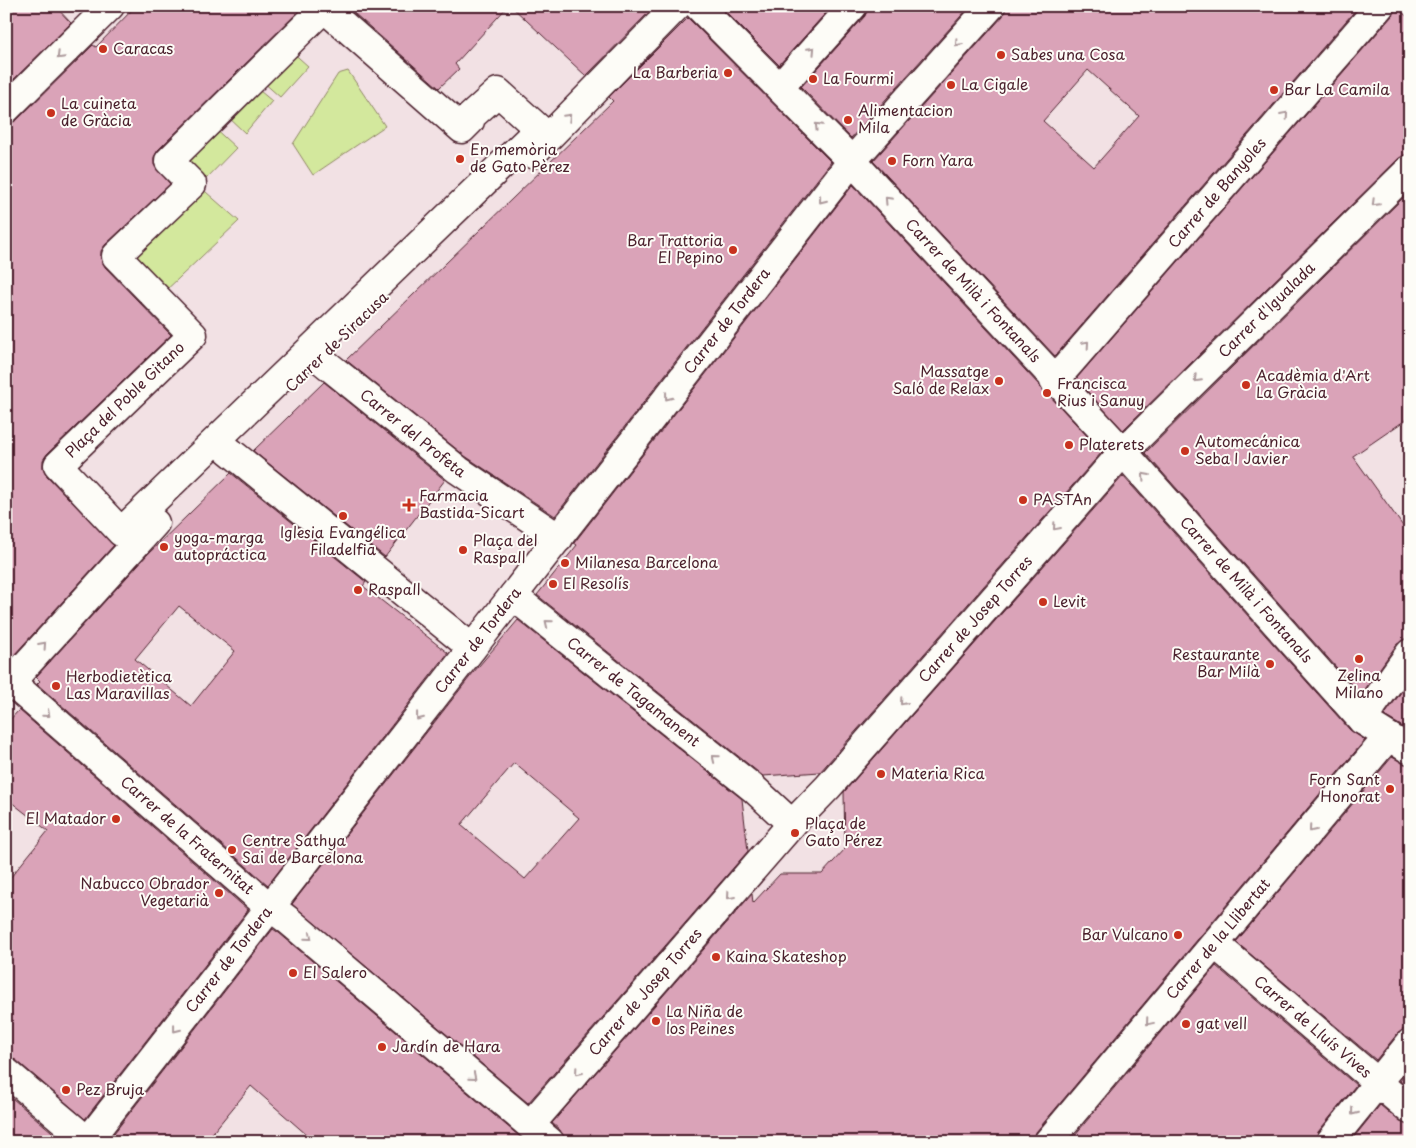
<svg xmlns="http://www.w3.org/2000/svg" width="1416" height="1148" font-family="'Playpen Sans',sans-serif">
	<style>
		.green { fill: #d3e89d; stroke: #8e8464 }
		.building { fill: #daa3b8; stroke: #4a1f2b; fill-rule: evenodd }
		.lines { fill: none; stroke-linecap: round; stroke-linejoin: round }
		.street-casing { stroke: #4a1f2b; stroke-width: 31 }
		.street { stroke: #fdfcf7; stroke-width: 28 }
		.oneway { stroke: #ac999b }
		.poi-dot { fill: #c8321e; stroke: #fdfcf7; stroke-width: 2 }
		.labels { text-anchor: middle; stroke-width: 4; stroke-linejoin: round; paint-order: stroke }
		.poi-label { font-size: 15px; fill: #4a1f2b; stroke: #fdfcf7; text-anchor: start }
		.street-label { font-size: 15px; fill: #4a1f2b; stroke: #fdfcf7 }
	</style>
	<rect width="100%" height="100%" fill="#f2e1e4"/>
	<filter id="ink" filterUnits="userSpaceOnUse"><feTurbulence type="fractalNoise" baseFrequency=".02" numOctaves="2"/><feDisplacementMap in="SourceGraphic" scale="10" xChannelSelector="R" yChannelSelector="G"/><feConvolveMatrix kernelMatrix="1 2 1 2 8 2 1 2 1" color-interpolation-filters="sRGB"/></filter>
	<g filter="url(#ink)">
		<!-- green -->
		<g class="green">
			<polygon points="290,50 308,66 280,97 262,81"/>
			<polygon points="348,71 385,126 313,175 293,144 338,74"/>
			<polygon points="254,86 272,101 245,133 227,116"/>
			<polygon points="212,126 236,148 204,181 180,159"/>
			<polygon points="198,185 239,221 160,296 120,255"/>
		</g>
		<!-- building -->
		<g class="building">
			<polygon points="6,6 55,6 71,23 6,87"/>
			<polygon points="136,6 304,6 158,150 154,157 154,165 170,184 105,245 101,251 101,259 105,267 171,335 47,454 43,460 43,468 47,476 114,545 14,655 6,646 6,124 17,120 93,45 96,47"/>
			<polygon points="346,6 508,6 455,64 459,69 439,88"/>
			<polygon points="511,6 655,6 586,76"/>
			<polygon points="720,6 832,6 779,65"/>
			<polygon points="868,6 970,6 851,138 801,87 865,16"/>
			<path d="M1006,6H1359L1055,356L873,161L1003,16ZM1088,70L1139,116L1094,167L1043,121Z"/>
			<polygon points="1395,6 1410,19 1410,154 1399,158 1123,430 1076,379 1392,16"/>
			<polygon points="688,18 831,162 555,516 465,456 346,360 613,101 609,97"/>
			<polygon points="853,185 1039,385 1043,392 1049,395 1102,452 820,772 763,776 537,595 577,545 574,543"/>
			<polygon points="1410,191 1410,417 1353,456 1410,536 1410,638 1397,644 1361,695 1145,453"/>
			<polygon points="324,382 445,480 385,557 253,451"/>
			<path d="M231,473L366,582L363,586L448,653L268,885L37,684L40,681L36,677L147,555ZM179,606L235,651L191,706L135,659Z"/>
			<polygon points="1123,476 1350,730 1365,740 1036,1132 1033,1142 565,1142 560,1130 552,1123 752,894 753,903 780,874 822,874 845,849 844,792"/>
			<path d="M518,620L742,799L748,851L528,1103L292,904L473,673ZM514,763L579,818L525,879L461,825Z"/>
			<polygon points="1410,680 1410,731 1384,716"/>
			<polygon points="19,710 248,910 85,1119 16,1060 6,1057 6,883 48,831 6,798 6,724"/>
			<polygon points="1392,757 1410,766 1410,1028 1398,1033 1376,1060 1236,942"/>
			<polygon points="273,929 279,933 526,1142 315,1142 251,1086 205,1142 107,1142"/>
			<polygon points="1216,966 1356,1085 1318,1132 1315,1142 1069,1142"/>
			<polygon points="1410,1068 1410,1089 1400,1081"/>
			<polygon points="6,1093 64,1142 6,1142"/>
			<polygon points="1380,1105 1400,1122 1410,1125 1410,1142 1350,1142"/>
		</g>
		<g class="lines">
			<!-- street casing -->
			<g class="street-casing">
				<g id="street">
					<path id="s1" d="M698,6L852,161L1123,452L1362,720L1410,750"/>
					<polygon points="324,8 462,129 470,121 468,119 498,92 539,129 121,532 58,465 193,335 116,256 192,184 169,161"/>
					<polyline points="780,87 853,6"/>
					<polyline points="6,109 110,6"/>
					<polyline points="532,154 677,6"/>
					<path id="s2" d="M320,359L458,470L559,538"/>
					<path id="s3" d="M1054,381L1380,6"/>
					<polyline points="228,450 472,648"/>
					<path id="s4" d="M513,596L753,788L792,824"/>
					<path id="s5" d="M6,678L260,899L289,921L550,1142"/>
					<polyline points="6,687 155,523"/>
					<polyline points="1362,720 1410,653"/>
					<path id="s6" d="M1215,944L1410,1110"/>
					<polyline points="6,1072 89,1142"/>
					<path id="s7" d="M530,1125L792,824L828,787L1123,452L1410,169"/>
					<path id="s8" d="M87,1142L852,161L991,6"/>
					<path id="s9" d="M1048,1142L1388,737"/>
					<polyline points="1330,1142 1410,1043"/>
				</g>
			</g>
			<!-- street -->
			<use href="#street" class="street"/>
		</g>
		<!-- one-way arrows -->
		<defs><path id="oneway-chevron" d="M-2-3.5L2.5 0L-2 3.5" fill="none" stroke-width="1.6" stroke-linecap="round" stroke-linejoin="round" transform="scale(1.25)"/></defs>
		<g class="oneway">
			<use href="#oneway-chevron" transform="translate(958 43) rotate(132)"/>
			<use href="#oneway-chevron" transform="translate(812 50) rotate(-47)"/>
			<use href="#oneway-chevron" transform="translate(60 56) rotate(135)"/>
			<use href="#oneway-chevron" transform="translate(1285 115) rotate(-49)"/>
			<use href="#oneway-chevron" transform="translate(568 117) rotate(-45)"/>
			<use href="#oneway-chevron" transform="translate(818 126) rotate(-134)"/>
			<use href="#oneway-chevron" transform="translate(822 200) rotate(128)"/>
			<use href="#oneway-chevron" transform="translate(888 200) rotate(-133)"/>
			<use href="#oneway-chevron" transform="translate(1375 203) rotate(135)"/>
			<use href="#oneway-chevron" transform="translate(1086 344) rotate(-49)"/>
			<use href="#oneway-chevron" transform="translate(1197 379) rotate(135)"/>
			<use href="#oneway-chevron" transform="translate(668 397) rotate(128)"/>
			<use href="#oneway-chevron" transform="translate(1145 476) rotate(-132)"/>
			<use href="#oneway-chevron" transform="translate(1056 527) rotate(131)"/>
			<use href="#oneway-chevron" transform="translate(548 623) rotate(-141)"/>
			<use href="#oneway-chevron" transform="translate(43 645) rotate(-48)"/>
			<use href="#oneway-chevron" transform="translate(903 702) rotate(131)"/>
			<use href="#oneway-chevron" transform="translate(47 714) rotate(41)"/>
			<use href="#oneway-chevron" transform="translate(419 717) rotate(128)"/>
			<use href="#oneway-chevron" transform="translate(715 758) rotate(-141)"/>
			<use href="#oneway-chevron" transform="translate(1312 829) rotate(130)"/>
			<use href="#oneway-chevron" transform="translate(730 896) rotate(131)"/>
			<use href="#oneway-chevron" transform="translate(309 937) rotate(40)"/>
			<use href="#oneway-chevron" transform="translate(1149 1022) rotate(130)"/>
			<use href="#oneway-chevron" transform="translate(176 1029) rotate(128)"/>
			<use href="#oneway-chevron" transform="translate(578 1072) rotate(131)"/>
			<use href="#oneway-chevron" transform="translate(473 1077) rotate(40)"/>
			<use href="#oneway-chevron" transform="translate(1354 1112) rotate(129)"/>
		</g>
	</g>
	<!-- markers -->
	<g class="poi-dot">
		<circle cx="103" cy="49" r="5"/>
		<circle cx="1001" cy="55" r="5"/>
		<circle cx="728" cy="73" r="5"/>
		<circle cx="813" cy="79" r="5"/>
		<circle cx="951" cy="85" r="5"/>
		<circle cx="1274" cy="90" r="5"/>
		<circle cx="51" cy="113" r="5"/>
		<circle cx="848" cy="120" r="5"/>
		<circle cx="460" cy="159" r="5"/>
		<circle cx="892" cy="161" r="5"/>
		<circle cx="733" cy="250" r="5"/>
		<circle cx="999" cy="381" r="5"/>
		<circle cx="1246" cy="385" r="5"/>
		<circle cx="1047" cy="393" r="5"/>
		<circle cx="1069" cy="445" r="5"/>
		<circle cx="1185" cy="451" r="5"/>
		<circle cx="1023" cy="500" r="5"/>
		<path d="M406.5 497.5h5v5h5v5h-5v5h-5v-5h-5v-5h5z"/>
		<circle cx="343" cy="516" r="5"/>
		<circle cx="164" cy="547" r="5"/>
		<circle cx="463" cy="550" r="5"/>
		<circle cx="565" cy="563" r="5"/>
		<circle cx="553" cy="584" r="5"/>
		<circle cx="358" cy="590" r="5"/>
		<circle cx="1043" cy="602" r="5"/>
		<circle cx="1359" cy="659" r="5"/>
		<circle cx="1270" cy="664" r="5"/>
		<circle cx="56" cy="686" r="5"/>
		<circle cx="881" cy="774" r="5"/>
		<circle cx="1390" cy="789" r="5"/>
		<circle cx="116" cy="819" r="5"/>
		<circle cx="795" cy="833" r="5"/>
		<circle cx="232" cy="850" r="5"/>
		<circle cx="219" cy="893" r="5"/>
		<circle cx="1178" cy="935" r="5"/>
		<circle cx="716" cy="957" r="5"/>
		<circle cx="293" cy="973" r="5"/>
		<circle cx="656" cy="1021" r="5"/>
		<circle cx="1186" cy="1024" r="5"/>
		<circle cx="382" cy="1047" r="5"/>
		<circle cx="66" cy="1090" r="5"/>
	</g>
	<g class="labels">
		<!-- poi labels -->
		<g class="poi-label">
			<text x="113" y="54">Caracas</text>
			<text x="1011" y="60">Sabes una Cosa</text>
			<text x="718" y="78" text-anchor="end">La Barberia</text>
			<text x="823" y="84">La Fourmi</text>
			<text x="961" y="90">La Cigale</text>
			<text x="1284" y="95">Bar La Camila</text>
			<text x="61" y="109">La cuineta<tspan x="61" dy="17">de Gràcia</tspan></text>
			<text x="858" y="116">Alimentacion<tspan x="858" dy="17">Mila</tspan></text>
			<text x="470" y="155">En memòria<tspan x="470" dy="17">de Gato Pèrez</tspan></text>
			<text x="902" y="166">Forn Yara</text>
			<text x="723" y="246" text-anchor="end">Bar Trattoria<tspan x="723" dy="17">El Pepino</tspan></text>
			<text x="989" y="377" text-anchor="end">Massatge<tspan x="989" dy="17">Saló de Relax</tspan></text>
			<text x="1256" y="381">Acadèmia d'Art<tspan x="1256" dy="17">La Gràcia</tspan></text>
			<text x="1057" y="389">Francisca<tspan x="1057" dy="17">Rius i Sanuy</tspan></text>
			<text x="1195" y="447">Automecánica<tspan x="1195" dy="17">Seba I Javier</tspan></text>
			<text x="1079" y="450">Platerets</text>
			<text x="419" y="501">Farmacia<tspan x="419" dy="17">Bastida-Sicart</tspan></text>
			<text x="1033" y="505">PASTAn</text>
			<text x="343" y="538" text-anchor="middle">Iglesia Evangélica<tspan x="343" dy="17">Filadelfia</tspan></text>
			<text x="174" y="543">yoga-marga<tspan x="174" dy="17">autopráctica</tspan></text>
			<text x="473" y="546">Plaça del<tspan x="473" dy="17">Raspall</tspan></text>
			<text x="575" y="568">Milanesa Barcelona</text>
			<text x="563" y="589">El Resolís</text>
			<text x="368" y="595">Raspall</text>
			<text x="1053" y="607">Levit</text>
			<text x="1260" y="660" text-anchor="end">Restaurante<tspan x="1260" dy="17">Bar Milà</tspan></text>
			<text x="1359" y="681" text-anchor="middle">Zelina<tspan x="1359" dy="17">Milano</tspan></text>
			<text x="66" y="682">Herbodietètica<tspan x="66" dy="17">Las Maravillas</tspan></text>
			<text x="891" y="779">Materia Rica</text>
			<text x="1380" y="785" text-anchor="end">Forn Sant<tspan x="1380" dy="17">Honorat</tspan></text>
			<text x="106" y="824" text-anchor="end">El Matador</text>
			<text x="805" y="829">Plaça de<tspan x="805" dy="17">Gato Pérez</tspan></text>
			<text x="242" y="846">Centre Sathya<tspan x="242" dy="17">Sai de Barcelona</tspan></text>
			<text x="209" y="889" text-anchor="end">Nabucco Obrador<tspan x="209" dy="17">Vegetarià</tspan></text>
			<text x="1168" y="940" text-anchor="end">Bar Vulcano</text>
			<text x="726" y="962">Kaina Skateshop</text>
			<text x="303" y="978">El Salero</text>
			<text x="666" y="1017">La Niña de<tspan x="666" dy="17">los Peines</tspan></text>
			<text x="1196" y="1029">gat vell</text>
			<text x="392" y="1052">Jardín de Hara</text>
			<text x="76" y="1095">Pez Bruja</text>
		</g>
		<!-- street labels -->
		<g class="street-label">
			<text dy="5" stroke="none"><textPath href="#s3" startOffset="249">Carrer de Banyoles</textPath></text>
			<text dy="5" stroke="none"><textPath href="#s1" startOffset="396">Carrer de Milà i Fontanals</textPath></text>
			<text dy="5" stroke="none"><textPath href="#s7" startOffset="1099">Carrer d'Igualada</textPath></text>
			<text dy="5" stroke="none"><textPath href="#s8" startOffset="1041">Carrer de Tordera</textPath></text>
			<text transform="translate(337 342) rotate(-44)" y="5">Carrer de Siracusa</text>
			<text transform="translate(125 400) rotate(-44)" y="5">Plaça del Poble Gitano</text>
			<text dy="5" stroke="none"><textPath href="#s2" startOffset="119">Carrer del Profeta</textPath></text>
			<text dy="5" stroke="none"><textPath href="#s1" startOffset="801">Carrer de Milà i Fontanals</textPath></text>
			<text dy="5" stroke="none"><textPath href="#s7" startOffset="674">Carrer de Josep Torres</textPath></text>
			<text dy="5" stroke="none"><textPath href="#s8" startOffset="636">Carrer de Tordera</textPath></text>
			<text dy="5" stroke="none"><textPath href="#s4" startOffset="154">Carrer de Tagamanent</textPath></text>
			<text dy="5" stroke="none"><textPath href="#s5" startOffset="240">Carrer de la Fraternitat</textPath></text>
			<text dy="5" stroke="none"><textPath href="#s9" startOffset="265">Carrer de la Llibertat</textPath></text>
			<text dy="5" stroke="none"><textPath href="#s8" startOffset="231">Carrer de Tordera</textPath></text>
			<text dy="5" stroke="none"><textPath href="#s7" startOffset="176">Carrer de Josep Torres</textPath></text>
			<text dy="5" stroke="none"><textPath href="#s6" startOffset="128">Carrer de Lluís Vives</textPath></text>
		</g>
	</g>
	<!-- margin -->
	<rect width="1416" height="1148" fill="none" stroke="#fdfcf7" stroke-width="25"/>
	<rect x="12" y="12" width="1391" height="1123" fill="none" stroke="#4a1f2b" stroke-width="2" filter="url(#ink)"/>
</svg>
